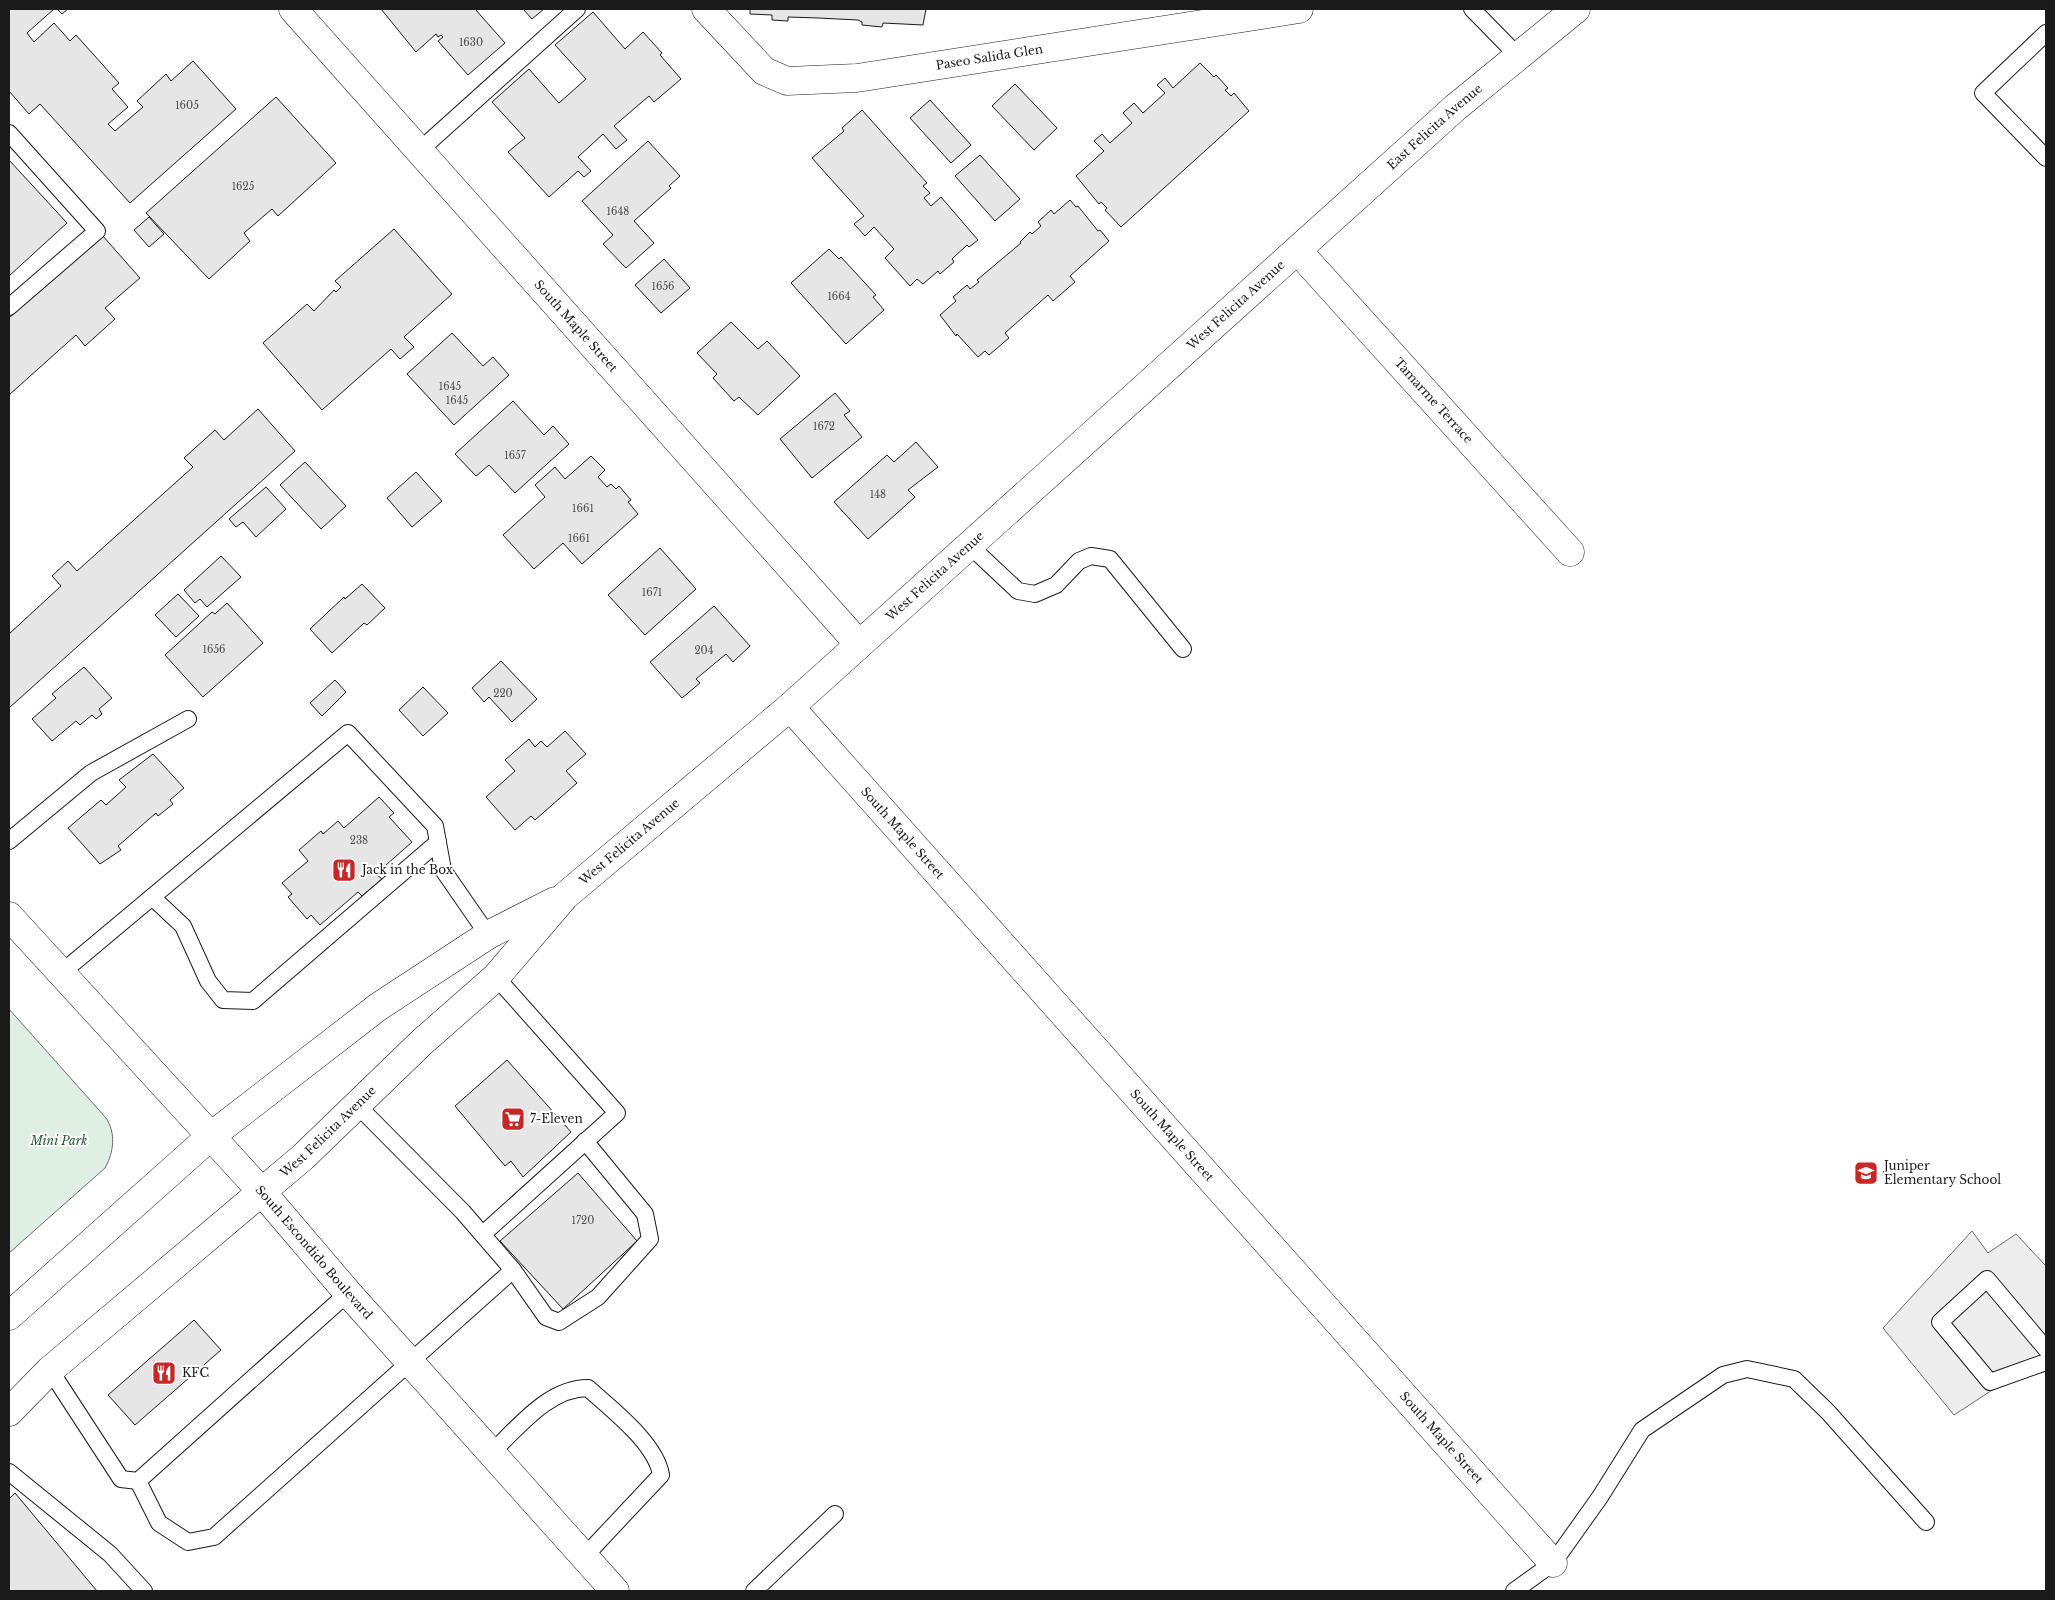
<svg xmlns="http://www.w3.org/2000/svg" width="2055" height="1600" font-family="'Libre Baskerville',serif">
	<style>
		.green { fill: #e0efe3; stroke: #6a6a6a }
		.parking { fill: #ededed; stroke: #6a6a6a }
		.building { fill: #e6e6e6; stroke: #1a1a1a }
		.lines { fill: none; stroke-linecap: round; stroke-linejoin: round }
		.lane-casing { stroke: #1a1a1a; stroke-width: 18 }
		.street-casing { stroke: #1a1a1a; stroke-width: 29 }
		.secondary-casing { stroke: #1a1a1a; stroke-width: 29 }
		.lane { stroke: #fff; stroke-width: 16 }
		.street { stroke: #fff; stroke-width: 28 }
		.secondary { stroke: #fff; stroke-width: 28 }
		.labels { text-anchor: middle; stroke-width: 4; stroke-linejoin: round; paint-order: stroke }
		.number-label { font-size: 10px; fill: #4d4d4d }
		.street-label { font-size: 12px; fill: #1a1a1a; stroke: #fff }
		.poi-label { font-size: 12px; fill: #1a1a1a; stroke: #fff; text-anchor: start }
		.park-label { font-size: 12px; font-style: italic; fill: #2b5a34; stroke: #fff }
	</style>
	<rect width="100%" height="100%" fill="#fff"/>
	<!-- green -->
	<path class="green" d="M9,1009L106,1118C116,1133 114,1152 105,1168L9,1253Z"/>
	<!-- parking -->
	<polygon class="parking" points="1972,1231 1988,1253 2016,1234 2046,1266 2046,1355 1954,1415 1883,1328"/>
	<!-- building -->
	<g class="building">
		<polygon points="9,9 54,9 27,33 34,42 54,23 70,41 76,35 119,83 112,89 128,107 108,124 115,131 143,107 137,101 166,74 171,81 193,61 236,109 130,203 40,104 29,114 9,91"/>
		<polygon points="57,9 68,9 62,14"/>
		<polygon points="381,9 475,9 505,43 468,75 438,41 443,37 441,35 438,37 436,34 416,52"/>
		<polygon points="523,9 544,9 532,19"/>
		<polygon points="750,9 926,9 923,25 883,23 882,27 862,25 862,22 858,20 818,18 788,17 788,21 772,20 772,15 750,14"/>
		<polygon points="593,12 625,49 643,32 662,53 660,55 681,79 654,102 649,96 614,126 627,140 616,149 603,134 578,157 591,171 584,177 578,171 549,197 508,152 525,138 492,102 529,69 559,103 586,79 555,45"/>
		<polygon points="1200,63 1214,77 1216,75 1228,88 1225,90 1231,96 1234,93 1249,111 1121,227 1105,210 1107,208 1101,202 1099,204 1076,176 1104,151 1094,141 1102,134 1110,143 1132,123 1123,113 1134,103 1143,113 1165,93 1157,85 1165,78 1173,88"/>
		<polygon points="1015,84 1057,128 1034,150 992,106"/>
		<polygon points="276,97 336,163 278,216 272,209 244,233 250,241 209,279 146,213"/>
		<polygon points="930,100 971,145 951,163 910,118"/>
		<polygon points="862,110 927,183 923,186 930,193 924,198 931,206 941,197 978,240 969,247 967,245 952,259 954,262 940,274 938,271 923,284 917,279 910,286 885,258 894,249 874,227 865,236 854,224 864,216 812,158 844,131 842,128"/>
		<polygon points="648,141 680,176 669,186 671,188 634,221 654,243 626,268 603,244 613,235 582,201"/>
		<polygon points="980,155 1020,199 995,221 955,176"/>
		<polygon points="9,160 67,223 9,276"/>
		<polygon points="1070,200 1076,207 1078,206 1098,231 1100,230 1109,241 1070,276 1075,282 1053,301 1048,295 1005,333 1009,338 989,355 985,351 978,357 957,334 956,336 940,315 956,301 953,297 967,285 970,289 979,282 977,280 1021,243 1020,242 1030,232 1032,234 1041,226 1038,222 1051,210 1054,214"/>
		<polygon points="149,217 164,234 149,247 134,230"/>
		<polygon points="394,229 452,294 404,337 414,347 400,359 391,349 322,410 263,343 307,304 314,311 334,290 336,292 341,287 335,281"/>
		<polygon points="102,235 140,278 105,308 115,319 85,346 76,335 9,395 9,318"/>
		<polygon points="829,249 839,259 841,257 876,295 873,297 884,310 846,344 791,283"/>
		<polygon points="664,259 690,288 661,313 635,285"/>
		<polygon points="731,322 758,349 767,341 800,376 758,415 739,397 734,401 713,378 717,374 697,353"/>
		<polygon points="452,333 483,366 493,357 509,375 454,425 407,374"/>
		<polygon points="835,393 850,411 844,415 862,437 812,478 780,439"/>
		<polygon points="513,401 544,435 553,426 569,444 515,493 489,465 476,476 455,454"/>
		<polygon points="258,409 295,451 9,708 9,634 61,586 52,576 68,561 77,571 193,467 184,458 215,430 224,440"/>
		<polygon points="916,442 938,467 908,490 915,497 868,539 834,502 887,455 894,462"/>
		<polygon points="591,456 605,470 598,477 607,487 611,484 616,489 619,486 631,500 628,502 638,514 582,564 563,543 534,569 503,535 545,497 535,485 555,467 565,479"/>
		<polygon points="305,462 346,506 321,529 280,485"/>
		<polygon points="416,472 442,501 412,527 387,498"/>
		<polygon points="266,487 286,509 256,537 243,522 236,527 229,519"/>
		<polygon points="660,548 696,589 645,635 608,595"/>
		<polygon points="221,556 241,577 207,607 200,599 195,603 184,590"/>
		<polygon points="362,584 385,608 367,625 364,623 332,653 310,629 344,597 345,599"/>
		<polygon points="178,594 199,616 176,637 155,615"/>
		<polygon points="227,603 263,643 203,697 165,655 212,612 215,614"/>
		<polygon points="714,606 750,646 733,662 726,654 696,679 700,683 682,698 650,662"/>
		<polygon points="501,661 537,699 512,722 489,697 484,702 472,688"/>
		<polygon points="84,667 112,698 99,709 102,714 96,719 92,715 80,725 76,721 52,741 32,719 56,698 52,694"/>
		<polygon points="335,680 346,692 322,716 310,703"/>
		<polygon points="423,687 448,713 423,736 399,710"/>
		<polygon points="565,731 586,754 566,771 577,783 535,820 531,816 515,830 486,797 515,771 505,760 529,739 535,747 541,741 547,747"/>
		<polygon points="153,754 184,788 170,800 173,804 158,816 156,813 118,846 121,850 100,864 68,828 101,800 106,805 126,787 119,780"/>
		<polygon points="379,797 394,813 389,817 412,842 376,874 382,879 362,896 358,892 320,925 311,915 307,919 288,897 292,894 282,883 308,861 299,850 321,831 323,834 338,821 344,828"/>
		<polygon points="507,1060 571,1132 523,1177 511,1161 505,1166 455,1106"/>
		<polygon points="578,1173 637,1241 563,1309 500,1241"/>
		<polygon points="194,1320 221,1350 135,1425 108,1395"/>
		<polygon points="15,1493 97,1591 9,1591 9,1499"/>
	</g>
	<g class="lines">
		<!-- lane casing -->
		<g class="lane-casing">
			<g id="lane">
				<polyline points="1472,9 1518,56"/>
				<polyline points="2046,33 1983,93 2046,158"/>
				<polyline points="9,133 97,231 9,307"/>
				<polyline points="419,151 577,9"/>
				<polyline points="969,545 1018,591 1035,594 1056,585 1079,561 1091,556 1110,559 1183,649"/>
				<polyline points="9,841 91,773 188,719"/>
				<polyline points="152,897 183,926 208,981 223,1000 253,1001 438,842"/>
				<polyline points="60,974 348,733 435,826 443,870 488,935"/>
				<polyline points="483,1234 617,1113 496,977"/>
				<polyline points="513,1270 546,1317 559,1322 598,1297 650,1239 645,1214 585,1141"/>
				<polyline points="2046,1349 1987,1279 1940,1322 1990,1382 2046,1362"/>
				<polyline points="50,1370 121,1479 138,1481 348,1293"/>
				<path d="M491,1453C518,1428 548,1388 588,1388C612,1410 656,1443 661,1475L584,1557"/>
				<polyline points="9,1472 110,1554 144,1591"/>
				<polyline points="138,1481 159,1523 188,1542 214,1537 513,1270 463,1212 357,1105"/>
				<polyline points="754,1591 835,1514"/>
				<polyline points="1514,1591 1553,1563 1600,1497 1642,1430 1723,1375 1747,1369 1794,1379 1828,1412 1926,1522"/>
			</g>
		</g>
		<!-- street casing -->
		<g class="street-casing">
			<g id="street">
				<path id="s1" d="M293,9L858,643"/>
				<path id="s2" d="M706,9L764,71L787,81L857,78L1299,9"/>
				<path id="s3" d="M1298,251L1570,552"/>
				<path id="s4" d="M790,707L1553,1563"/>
			</g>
		</g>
		<!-- secondary casing -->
		<g class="secondary-casing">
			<g id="secondary">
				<path id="s5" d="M9,916L261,1191L348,1293L615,1591"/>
				<polyline points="9,1316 211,1136 378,1007 488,935 555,901"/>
				<path id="s6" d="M9,1412L50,1370L303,1157L422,1042L496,977L565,896L790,707L1456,107L1576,9"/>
			</g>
		</g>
		<!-- lane -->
		<use href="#lane" class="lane"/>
		<!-- street -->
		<use href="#street" class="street"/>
		<!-- secondary -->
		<use href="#secondary" class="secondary"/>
	</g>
	<!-- icons -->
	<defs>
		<g id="restaurant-square" transform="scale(1.25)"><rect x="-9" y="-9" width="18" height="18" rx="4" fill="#c62828" stroke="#fff"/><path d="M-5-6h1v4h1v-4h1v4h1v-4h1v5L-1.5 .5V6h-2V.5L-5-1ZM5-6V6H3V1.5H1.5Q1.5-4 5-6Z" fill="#fff"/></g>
		<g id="supermarket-square" transform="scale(1.25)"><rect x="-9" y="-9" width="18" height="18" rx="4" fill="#c62828" stroke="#fff"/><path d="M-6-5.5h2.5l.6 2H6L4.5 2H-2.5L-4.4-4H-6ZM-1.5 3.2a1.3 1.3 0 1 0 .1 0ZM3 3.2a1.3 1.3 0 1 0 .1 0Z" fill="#fff"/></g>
		<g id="school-square" transform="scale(1.25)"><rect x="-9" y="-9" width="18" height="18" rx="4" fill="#c62828" stroke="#fff"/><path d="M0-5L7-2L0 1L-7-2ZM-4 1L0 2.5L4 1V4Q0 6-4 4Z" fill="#fff"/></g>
	</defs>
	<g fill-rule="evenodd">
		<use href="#restaurant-square" x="344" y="870"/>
		<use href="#supermarket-square" x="513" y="1119"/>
		<use href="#school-square" x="1866" y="1173"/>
		<use href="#restaurant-square" x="164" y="1373"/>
	</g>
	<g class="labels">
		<!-- number labels -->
		<g class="number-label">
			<text x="471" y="46">1630</text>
			<text x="187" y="109">1605</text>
			<text x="243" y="190">1625</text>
			<text x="618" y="215">1648</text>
			<text x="663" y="290">1656</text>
			<text x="839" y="300">1664</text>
			<text x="450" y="390">1645</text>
			<text x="457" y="404">1645</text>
			<text x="824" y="430">1672</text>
			<text x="515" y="459">1657</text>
			<text x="878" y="498">148</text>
			<text x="583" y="512">1661</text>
			<text x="579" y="542">1661</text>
			<text x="652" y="596">1671</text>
			<text x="214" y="653">1656</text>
			<text x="704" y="654">204</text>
			<text x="503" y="697">220</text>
			<text x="359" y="844">238</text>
			<text x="583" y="1224">1720</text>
		</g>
		<!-- street labels -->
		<g class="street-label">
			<text dy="4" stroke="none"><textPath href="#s2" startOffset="314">Paseo Salida Glen</textPath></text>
			<text dy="4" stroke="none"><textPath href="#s6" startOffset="1921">East Felicita Avenue</textPath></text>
			<text dy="4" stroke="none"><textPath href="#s6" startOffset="1654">West Felicita Avenue</textPath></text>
			<text dy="4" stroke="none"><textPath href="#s1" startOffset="425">South Maple Street</textPath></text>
			<text dy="4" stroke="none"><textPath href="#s3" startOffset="202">Tamarme Terrace</textPath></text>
			<text dy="4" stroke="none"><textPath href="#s6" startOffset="1249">West Felicita Avenue</textPath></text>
			<text dy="4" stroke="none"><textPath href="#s4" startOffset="169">South Maple Street</textPath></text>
			<text dy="4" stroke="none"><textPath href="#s6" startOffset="844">West Felicita Avenue</textPath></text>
			<text dy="4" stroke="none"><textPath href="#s6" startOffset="425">West Felicita Avenue</textPath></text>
			<text dy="4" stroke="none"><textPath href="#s4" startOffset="574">South Maple Street</textPath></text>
			<text dy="4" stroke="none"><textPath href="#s5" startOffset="454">South Escondido Boulevard</textPath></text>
			<text dy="4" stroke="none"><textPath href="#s4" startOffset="979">South Maple Street</textPath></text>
		</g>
		<!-- poi labels -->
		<g class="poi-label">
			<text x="362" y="874">Jack in the Box</text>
			<text x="530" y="1123">7-Eleven</text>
			<text x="1884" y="1170">Juniper<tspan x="1884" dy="14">Elementary School</tspan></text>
			<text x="182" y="1377">KFC</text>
		</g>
		<!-- park labels -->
		<g class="park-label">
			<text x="59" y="1145">Mini Park</text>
		</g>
	</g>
	<!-- border -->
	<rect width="2055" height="1600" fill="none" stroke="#1a1a1a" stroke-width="20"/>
</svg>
